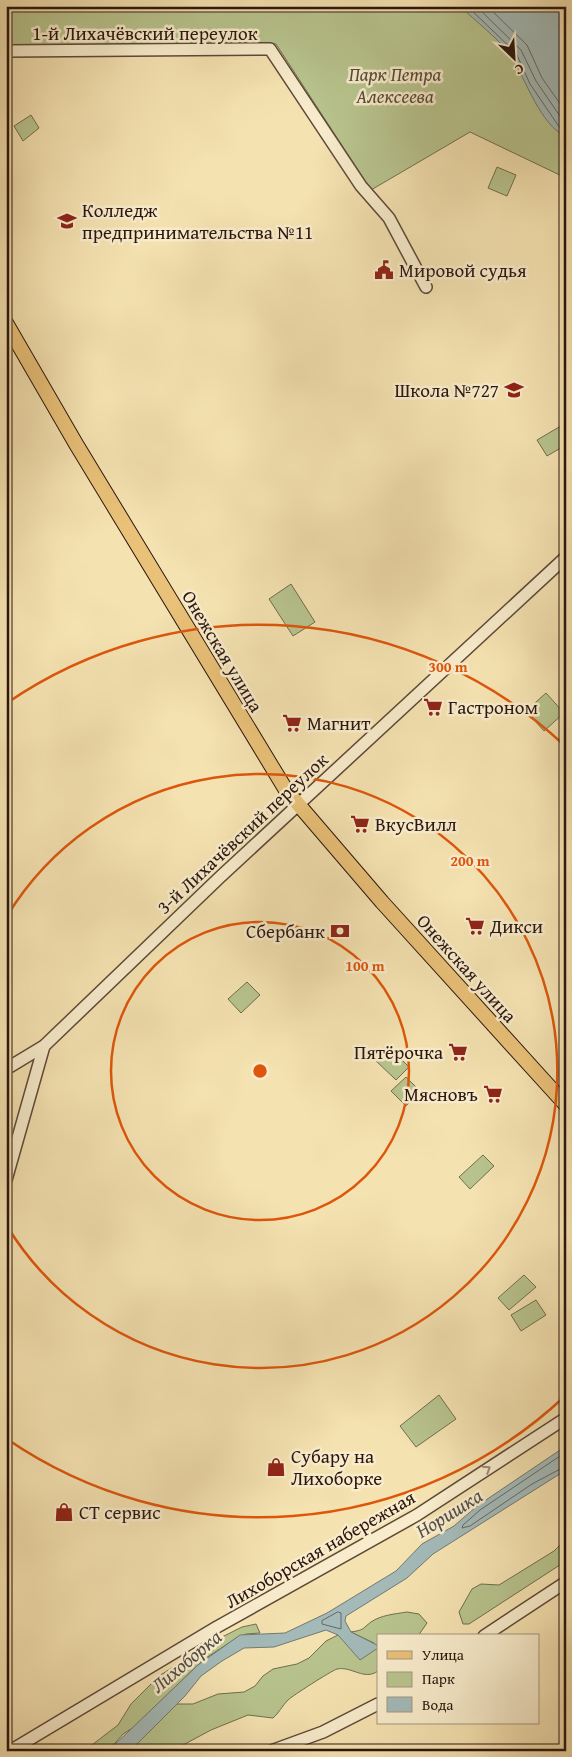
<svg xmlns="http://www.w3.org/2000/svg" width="572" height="1757" font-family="'Gentium Book Plus',serif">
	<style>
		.green { fill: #b8c48e; stroke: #716d4e }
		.water { fill: #a3bab8; stroke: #737874 }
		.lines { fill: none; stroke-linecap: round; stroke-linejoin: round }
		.shore { stroke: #666864; stroke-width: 1 }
		.minor-casing { stroke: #5d4938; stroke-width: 14 }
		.major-casing { stroke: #2a160f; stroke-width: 16 }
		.minor { stroke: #f8eccc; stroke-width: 11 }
		.major { stroke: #eac178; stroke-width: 14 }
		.oneway { stroke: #9b8c77 }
		.ring { fill: none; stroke: #de560c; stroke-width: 2.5 }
		.labels { text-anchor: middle; stroke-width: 5; stroke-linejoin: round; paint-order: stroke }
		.street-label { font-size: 19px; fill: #2a160f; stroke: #f8eccc }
		.park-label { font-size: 19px; font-style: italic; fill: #554a35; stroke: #f8eccc }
		.poi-label { font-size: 19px; fill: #2a160f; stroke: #f8eccc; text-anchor: start }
		.water-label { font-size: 20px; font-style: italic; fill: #544f4a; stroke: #f8eccc }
		.centre { fill: #de560c; stroke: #f8eccc; stroke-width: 2.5 }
		.ring-label { font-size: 15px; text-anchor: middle; font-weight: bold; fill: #de560c; stroke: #f8eccc; stroke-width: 5; stroke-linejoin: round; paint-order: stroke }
	</style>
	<rect width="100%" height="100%" fill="#f5e2b1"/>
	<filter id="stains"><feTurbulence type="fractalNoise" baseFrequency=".004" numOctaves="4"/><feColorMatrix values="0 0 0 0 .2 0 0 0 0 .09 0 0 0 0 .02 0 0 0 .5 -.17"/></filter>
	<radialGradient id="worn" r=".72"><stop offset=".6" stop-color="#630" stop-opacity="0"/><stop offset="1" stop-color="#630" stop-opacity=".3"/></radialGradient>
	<!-- green -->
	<g class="green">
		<polygon points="6,6 566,6 566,178 470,132 371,190 276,44 6,45"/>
		<polygon points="31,115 39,128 23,141 14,126"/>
		<polygon points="497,167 516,175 507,196 488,188"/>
		<polygon points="566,423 566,445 547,456 537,440"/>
		<polygon points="291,584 315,622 293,636 269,599"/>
		<polygon points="546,693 564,713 544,731 526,711"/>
		<polygon points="247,982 260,995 241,1013 228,999"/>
		<polygon points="387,1045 409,1067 396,1080 373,1058"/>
		<polygon points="406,1077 420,1091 406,1106 391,1091"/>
		<polygon points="483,1155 494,1166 470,1189 459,1177"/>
		<polygon points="524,1275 536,1287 509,1310 498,1298"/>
		<polygon points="536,1300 546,1315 521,1331 511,1315"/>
		<polygon points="439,1395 456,1419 416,1447 400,1426"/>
		<polygon points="566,1539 566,1561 469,1624 463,1624 459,1612 472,1589 481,1584 499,1585 554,1551"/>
		<path d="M407,1612L419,1614L427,1623L418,1636H378V1671C364,1681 352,1666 337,1669C331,1671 292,1696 288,1700C282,1706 279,1713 273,1718L248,1715L211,1730L172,1751H130L175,1704H193L218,1694L244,1692L255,1686L263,1676L273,1669L297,1664L309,1658L326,1641L338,1635L343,1639L374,1643L351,1632C364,1630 362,1629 371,1622C381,1615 395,1614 407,1612Z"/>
		<polygon points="256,1624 260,1633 246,1634 235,1639 203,1660 134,1727 123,1734 108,1751 84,1751 118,1725 131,1704 159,1676 212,1642 242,1627"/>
	</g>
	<!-- water -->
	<g class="water">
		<path d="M460,6H566V137C540,124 527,82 512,58C503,42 474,20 460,6Z"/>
		<polygon points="566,1446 566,1470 433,1554 407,1578 346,1616 345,1621 351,1632 377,1645 378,1648 360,1660 338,1635 326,1630 274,1647 244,1648 222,1661 201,1676 185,1696 130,1751 108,1751 198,1665 240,1635 285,1633 327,1613 396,1571 422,1544 454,1526 477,1506"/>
	</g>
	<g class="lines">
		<!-- shore -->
		<g class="shore">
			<polyline points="467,6 516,53 530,84 560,128 566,132"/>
			<polyline points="476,6 521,50 536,81 566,125"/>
			<polyline points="487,6 527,45 542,78 566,112"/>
			<polyline points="566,1452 480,1510 463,1525 462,1528 470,1526 532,1484 566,1466"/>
			<polygon points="338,1612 341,1613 341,1629 322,1624 322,1621"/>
		</g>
		<!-- minor casing -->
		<g class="minor-casing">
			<g id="minor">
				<polyline points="6,51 270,49 361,186 389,218 426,287"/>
				<polyline points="6,1069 44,1046 219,878 566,557"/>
				<polyline points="6,1180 44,1046"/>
				<polyline points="484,1636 566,1582"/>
				<polyline points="10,1751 217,1627 417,1515 566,1418"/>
				<polyline points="271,1751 323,1732 378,1704"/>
			</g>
		</g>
		<!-- major casing -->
		<g class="major-casing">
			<polyline id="major" points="6,323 76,444 286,790 382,902 566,1105"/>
		</g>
		<!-- minor -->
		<use href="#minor" class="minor"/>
		<!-- major -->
		<use href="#major" class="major"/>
	</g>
	<!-- one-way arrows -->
	<defs><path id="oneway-chevron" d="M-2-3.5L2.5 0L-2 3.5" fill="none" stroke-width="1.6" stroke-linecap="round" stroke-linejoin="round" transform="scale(1.25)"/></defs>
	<use class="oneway" href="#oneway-chevron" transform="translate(487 1469) rotate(-33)"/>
	<!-- distance rings -->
	<g class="ring">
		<circle cx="260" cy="1071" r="149"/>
		<path d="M7 916A297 297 0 1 1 7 1226"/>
		<path d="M564 1397A446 446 0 0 1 7 1439M7 703A446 446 0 0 1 564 745"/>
	</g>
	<!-- icons -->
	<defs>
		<g id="university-bare" transform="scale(1.5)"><path d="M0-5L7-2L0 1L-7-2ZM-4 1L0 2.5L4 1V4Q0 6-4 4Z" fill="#8f2418" stroke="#f8eccc" stroke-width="2.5" paint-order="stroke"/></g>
		<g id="civic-bare" transform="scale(1.5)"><path d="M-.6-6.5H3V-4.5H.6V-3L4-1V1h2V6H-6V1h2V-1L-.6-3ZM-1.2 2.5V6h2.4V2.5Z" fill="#8f2418" stroke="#f8eccc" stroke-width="2.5" paint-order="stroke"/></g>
		<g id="school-bare" transform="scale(1.5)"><path d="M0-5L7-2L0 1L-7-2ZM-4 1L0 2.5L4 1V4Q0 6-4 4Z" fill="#8f2418" stroke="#f8eccc" stroke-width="2.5" paint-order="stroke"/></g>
		<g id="supermarket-bare" transform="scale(1.5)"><path d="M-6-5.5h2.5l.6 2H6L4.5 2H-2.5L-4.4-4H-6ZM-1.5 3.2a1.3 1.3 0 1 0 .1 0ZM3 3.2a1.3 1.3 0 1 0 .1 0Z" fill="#8f2418" stroke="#f8eccc" stroke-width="2.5" paint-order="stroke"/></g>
		<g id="bank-bare" transform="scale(1.5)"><path d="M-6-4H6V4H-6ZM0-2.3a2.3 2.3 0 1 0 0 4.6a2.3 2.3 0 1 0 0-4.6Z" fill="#8f2418" stroke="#f8eccc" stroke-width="2.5" paint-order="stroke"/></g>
		<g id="shop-bare" transform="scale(1.5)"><path d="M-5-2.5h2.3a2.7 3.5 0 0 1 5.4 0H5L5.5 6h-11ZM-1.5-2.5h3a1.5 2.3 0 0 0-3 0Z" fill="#8f2418" stroke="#f8eccc" stroke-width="2.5" paint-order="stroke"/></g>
	</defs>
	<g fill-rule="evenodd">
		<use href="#university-bare" x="67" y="221"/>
		<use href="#civic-bare" x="384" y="270"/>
		<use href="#school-bare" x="514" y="390"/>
		<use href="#supermarket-bare" x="433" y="707"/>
		<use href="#supermarket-bare" x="292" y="723"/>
		<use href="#supermarket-bare" x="360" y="824"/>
		<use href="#supermarket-bare" x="475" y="926"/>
		<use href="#bank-bare" x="340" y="931"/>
		<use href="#supermarket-bare" x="458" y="1052"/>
		<use href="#supermarket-bare" x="493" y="1094"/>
		<use href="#shop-bare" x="276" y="1467"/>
		<use href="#shop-bare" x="64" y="1512"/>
	</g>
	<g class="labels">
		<!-- street labels -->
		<g class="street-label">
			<text x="145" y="40">1-й Лихачёвский переулок</text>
			<text transform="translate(223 651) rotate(59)" y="7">Онежская улица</text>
			<text transform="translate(242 833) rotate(-43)" y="7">3-й Лихачёвский переулок</text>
			<text transform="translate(467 968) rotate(48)" y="7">Онежская улица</text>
			<text transform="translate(320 1549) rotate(-30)" y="7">Лихоборская набережная</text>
		</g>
		<!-- park labels -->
		<g class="park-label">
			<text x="395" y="81">Парк Петра<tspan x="395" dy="22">Алексеева</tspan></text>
		</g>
		<!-- poi labels -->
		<g class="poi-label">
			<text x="82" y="217">Колледж<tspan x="82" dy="22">предпринимательства №11</tspan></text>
			<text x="399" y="277">Мировой судья</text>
			<text x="499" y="397" text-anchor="end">Школа №727</text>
			<text x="448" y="714">Гастроном</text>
			<text x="307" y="730">Магнит</text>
			<text x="375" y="831">ВкусВилл</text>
			<text x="490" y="933">Дикси</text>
			<text x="325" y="938" text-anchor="end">Сбербанк</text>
			<text x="443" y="1059" text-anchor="end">Пятёрочка</text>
			<text x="478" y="1101" text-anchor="end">Мясновъ</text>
			<text x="291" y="1463">Субару на<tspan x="291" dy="22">Лихоборке</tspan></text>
			<text x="79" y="1519">СТ сервис</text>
		</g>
		<!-- water labels -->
		<g class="water-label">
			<text transform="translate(449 1513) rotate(-32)" y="7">Норишка</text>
			<text transform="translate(186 1661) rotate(-40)" y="7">Лихоборка</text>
		</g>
	</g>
	<circle cx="260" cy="1071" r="8" class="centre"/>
	<g class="ring-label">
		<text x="448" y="672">300 m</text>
		<text x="470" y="866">200 m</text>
		<text x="365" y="971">100 m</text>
	</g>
	<!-- margin -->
	<rect width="572" height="1757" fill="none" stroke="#f5e2b1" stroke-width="25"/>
	<rect x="8" y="8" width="557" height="1742" fill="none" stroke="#2a160f" stroke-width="2.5"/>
	<rect x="12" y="12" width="547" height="1732" fill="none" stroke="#2a160f"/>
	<!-- legend -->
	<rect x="377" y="1634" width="162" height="90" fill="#f8eccc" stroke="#a69680"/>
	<rect x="387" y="1651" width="25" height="8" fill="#eac178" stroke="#a69680"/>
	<text x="422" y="1660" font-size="15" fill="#2a160f">Улица</text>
	<rect x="387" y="1672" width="25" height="15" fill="#b8c48e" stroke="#a69680"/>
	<text x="422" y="1684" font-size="15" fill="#2a160f">Парк</text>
	<rect x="387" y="1697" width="25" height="15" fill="#a3bab8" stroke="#a69680"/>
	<text x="422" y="1710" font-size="15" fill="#2a160f">Вода</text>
	<!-- north arrow -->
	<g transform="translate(514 58) rotate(155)" stroke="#f8eccc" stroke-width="4" paint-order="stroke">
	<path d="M0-4L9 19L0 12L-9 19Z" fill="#2a160f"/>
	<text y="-8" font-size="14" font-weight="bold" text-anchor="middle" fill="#2a160f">С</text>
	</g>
	<rect width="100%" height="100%" filter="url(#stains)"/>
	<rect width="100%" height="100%" fill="url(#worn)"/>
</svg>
